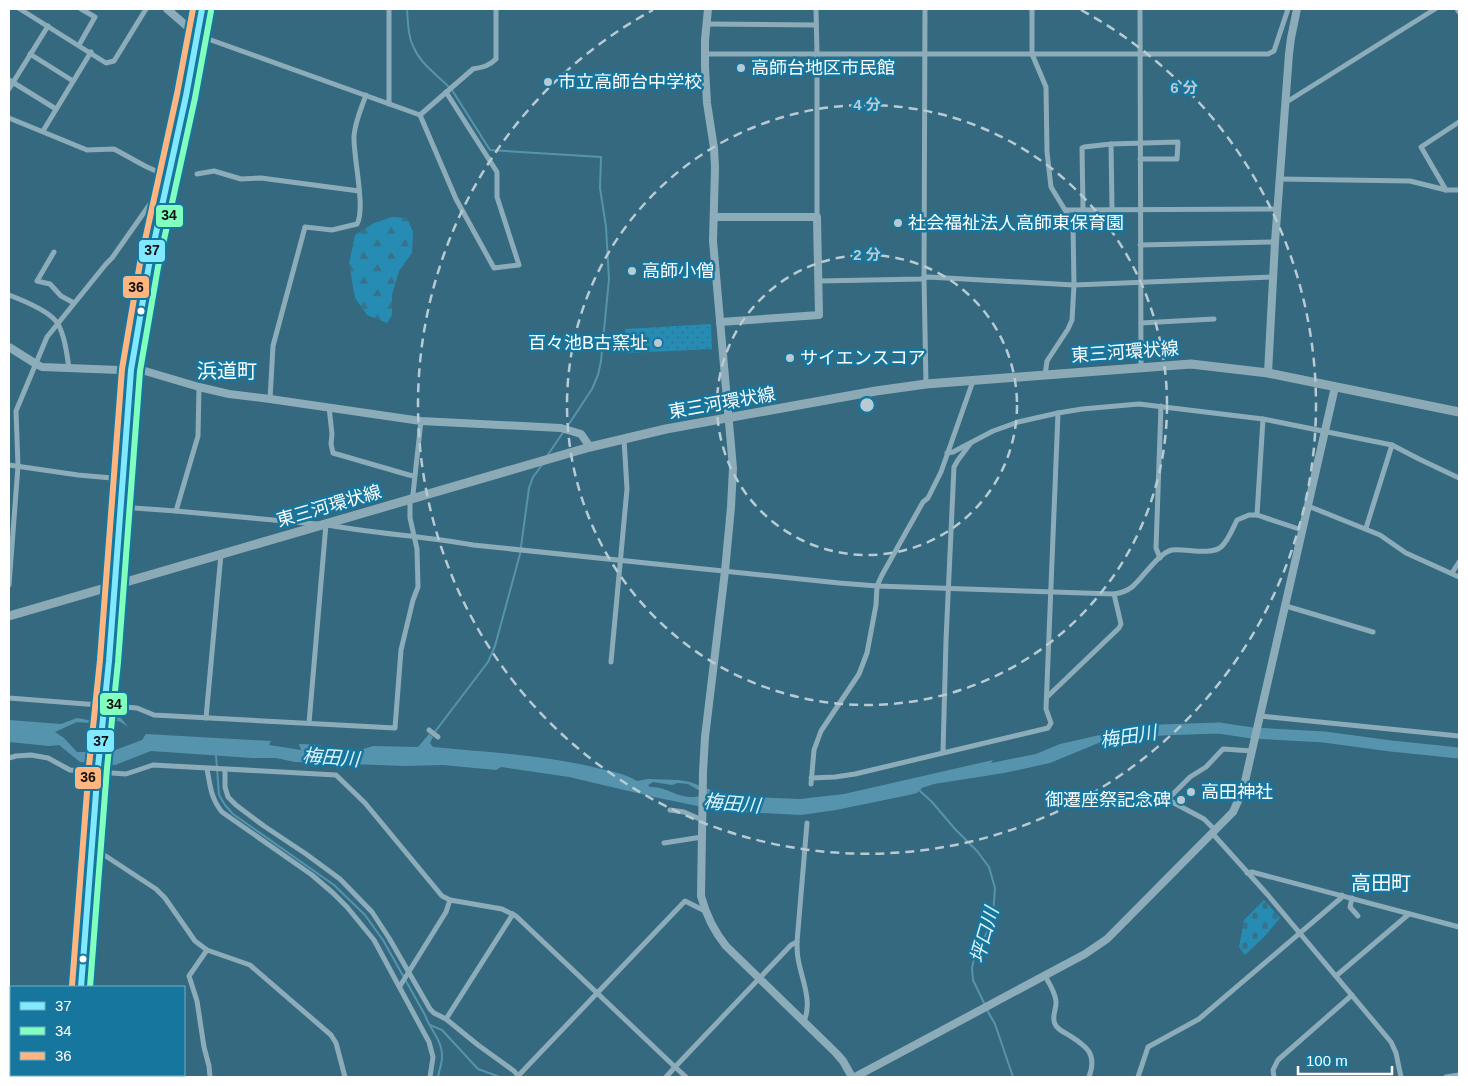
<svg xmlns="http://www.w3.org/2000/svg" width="1468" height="1086" font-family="Helvetica,'Noto Sans JP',sans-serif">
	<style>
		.forest { fill: url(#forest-firs) }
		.cemetery { fill: url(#cemetery-stones) }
		.park { fill: url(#park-dots) }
		.water { fill: #5694ad; fill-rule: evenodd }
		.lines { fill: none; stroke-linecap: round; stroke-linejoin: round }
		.stream { stroke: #5694ad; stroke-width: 2 }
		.river { stroke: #5694ad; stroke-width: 11 }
		.minor { stroke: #8dacb9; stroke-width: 5 }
		.tertiary { stroke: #8dacb9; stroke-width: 8 }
		.secondary { stroke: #87a7b5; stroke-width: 9 }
		.primary { stroke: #8baab6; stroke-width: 9 }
		.bus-1-casing { stroke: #16769e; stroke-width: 10 }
		.bus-2-casing { stroke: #16769e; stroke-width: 10 }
		.bus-3-casing { stroke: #16769e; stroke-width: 10 }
		.bus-1 { stroke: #80e8ff; stroke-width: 6 }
		.bus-2 { stroke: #80ffbe; stroke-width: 6 }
		.bus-3 { stroke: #ffb580; stroke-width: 6 }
		.ring { fill: none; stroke: #b8cad2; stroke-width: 2.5; stroke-dasharray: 9 6 }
		.poi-dot { fill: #b8cad2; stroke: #16769e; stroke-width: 2 }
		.bus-dot { fill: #fff; stroke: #16769e; stroke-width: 2 }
		.labels { text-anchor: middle; stroke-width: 5; stroke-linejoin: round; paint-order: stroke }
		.poi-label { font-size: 18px; fill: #fff; stroke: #16769e; text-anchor: start }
		.street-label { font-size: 18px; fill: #fff; stroke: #16769e }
		.water-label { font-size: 19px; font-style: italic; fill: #e0f5fc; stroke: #16769e }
		.quarter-label { font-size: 20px; fill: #fff; stroke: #16769e }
		.centre { fill: #b8cad2; stroke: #16769e; stroke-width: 2.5 }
		.ring-label { font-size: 15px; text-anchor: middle; font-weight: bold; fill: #b8cad2; stroke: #16769e; stroke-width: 5; stroke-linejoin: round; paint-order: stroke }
		.line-badge { stroke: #16769e; stroke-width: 2 }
		.pale-badge-label { font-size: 14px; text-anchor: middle; font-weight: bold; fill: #111 }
	</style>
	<defs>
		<pattern id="forest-firs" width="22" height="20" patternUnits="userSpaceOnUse" patternTransform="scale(1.25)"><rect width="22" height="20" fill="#278cb3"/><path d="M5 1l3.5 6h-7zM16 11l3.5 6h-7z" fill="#36728a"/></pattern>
		<pattern id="cemetery-stones" width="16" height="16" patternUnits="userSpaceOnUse" patternTransform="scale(1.25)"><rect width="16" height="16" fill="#278cb3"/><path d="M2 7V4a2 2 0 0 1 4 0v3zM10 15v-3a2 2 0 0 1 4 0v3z" fill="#36728a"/></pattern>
		<pattern id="park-dots" width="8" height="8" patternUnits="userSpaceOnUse" patternTransform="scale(1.25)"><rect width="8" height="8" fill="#278cb3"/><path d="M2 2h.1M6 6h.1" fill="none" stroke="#36728a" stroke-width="1.8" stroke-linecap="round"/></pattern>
	</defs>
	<rect width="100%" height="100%" fill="#35697f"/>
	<!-- forest -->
	<polygon class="forest" points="392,217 407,218 413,232 412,253 399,271 392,295 392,315 387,323 367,315 355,298 349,264 355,235 374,223"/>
	<!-- cemetery -->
	<polygon class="cemetery" points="1264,900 1280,918 1265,936 1245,955 1239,947 1244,920"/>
	<!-- park -->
	<polygon class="park" points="711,324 712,349 627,353 625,329"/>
	<!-- water -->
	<path class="water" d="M113,717L121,718L128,727L119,721L89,723L77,722L55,732L64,738L77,752H110L142,740L146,734L271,741L269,745L301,750L299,744L322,745L316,747L357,751L373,746L418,747L429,734L433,737L430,743L433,747C486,752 541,755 593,767C608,771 624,773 637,781L648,779L679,780L690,782L716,792L745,797L800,799L844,794L993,760L991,763L1036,754L1060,744L1131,728H1141L1143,737L1127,741L1101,742L1050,763L1004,773L934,784L922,788L917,793L909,795L836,810L801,815L739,812L707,808L654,797L569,777L501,767L496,770L443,765L405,766L295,762L276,758H252L151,751L115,765L80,762L59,745L49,746L9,742V720L61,724L77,718L88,720ZM653,782L672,785L678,783L688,784L705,794C702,795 697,797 693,797C678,798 665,786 650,787L648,785Z"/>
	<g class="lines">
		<!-- stream -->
		<g class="stream">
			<path d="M407,9C408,22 408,37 414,48C421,64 437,75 449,87"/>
			<polyline points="452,90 490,150 601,157 600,188 606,227 609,279 601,361 598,375 592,389 567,427"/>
			<polyline points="547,456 564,431"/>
			<polyline points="434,733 488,662 495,646 520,554 529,488 533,477 542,465"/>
			<path d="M216,755L219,795L225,805L233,814L334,885L365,915L383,940L425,1015C430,1030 443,1041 442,1057C442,1063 439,1071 438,1077"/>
			<polyline points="919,790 932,802 955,829 977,851 989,867 995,888 993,915 989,928 974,959 972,968 973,980 985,1005"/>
			<polyline points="987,1010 995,1024 1013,1077"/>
			<polyline points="430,1025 442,1030 478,1069 500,1077"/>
		</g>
		<!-- river -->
		<polyline class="river" points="1128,734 1161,730 1219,728 1252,733 1324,737 1391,746 1459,753"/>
		<!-- minor -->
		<g class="minor">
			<polyline points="20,9 106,63 114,61 146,9"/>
			<polyline points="389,9 389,104"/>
			<polyline points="816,9 817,54 817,217"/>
			<polyline points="925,9 924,278 926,384"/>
			<polyline points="1032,9 1032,54 1046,87 1047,152 1051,187 1065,210 1073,225 1074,285 1072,320 1068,329 1047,361 1045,375"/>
			<polyline points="1140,9 1141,368"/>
			<polyline points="1457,9 1459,12"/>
			<polyline points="707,24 816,25"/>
			<path d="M197,35L420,115L473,69C483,67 489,66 496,59V9"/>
			<polyline points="79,45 95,17 81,9"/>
			<polyline points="30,54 73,81"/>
			<polyline points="705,54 1268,54 1274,51 1288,9"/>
			<polyline points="9,80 56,109"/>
			<polyline points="9,89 48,26"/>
			<polyline points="1285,103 1435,9"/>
			<polyline points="420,115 456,199 494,268 519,265 497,197 497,172 446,92"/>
			<polyline points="9,118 87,150 114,149 145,166 169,177"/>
			<polyline points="43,131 91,52"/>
			<polyline points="1111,144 1112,208"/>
			<polyline points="197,174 214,171 241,179 261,178 359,191"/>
			<polyline points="1280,179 1410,181 1446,190 1459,190"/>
			<polyline points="1446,190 1421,147 1459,122"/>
			<polyline points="1083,209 1082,148 1084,147 1111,144 1178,142 1177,159 1140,159"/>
			<polyline points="1065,210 1278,209"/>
			<polyline points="1140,245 1275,242"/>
			<polyline points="54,252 37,281 50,284 61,296 74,303"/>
			<polyline points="819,281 921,279 928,277 1074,285 1273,277"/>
			<path d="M9,295C22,300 44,309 54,319C64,328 67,355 69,368"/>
			<polyline points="1141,323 1214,319"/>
			<path d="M270,399L273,346L305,227L332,230L357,224C366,209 353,156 354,136C355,122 361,109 366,95"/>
			<polyline points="329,407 332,434 331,444 333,453 409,475 414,476"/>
			<polyline points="947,453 953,452 993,431 1018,422 1058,413 1082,409 1139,404 1263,419 1392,445 1419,459 1459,478"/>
			<polyline points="9,465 78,475 123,479"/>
			<polyline points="1308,506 1380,535 1406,553 1459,577"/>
			<polyline points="120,507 176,511 317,524"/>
			<polyline points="176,511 198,436 199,387"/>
			<polyline points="1257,515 1263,419"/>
			<path d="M328,525C376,534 425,536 473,545L839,583L877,586L1114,594C1121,593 1127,591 1132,587C1143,578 1158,553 1172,550C1185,548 1210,556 1221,547C1228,541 1233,528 1237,520L1249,515H1257L1302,530"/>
			<polyline points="1366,528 1392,445"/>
			<polyline points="1160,558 1156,548 1161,406"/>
			<polyline points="1452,573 1459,562"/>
			<polyline points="9,585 18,466 16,411 47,337 106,264 112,258 155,197 164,189"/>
			<polyline points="1286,606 1373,632"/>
			<polyline points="611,662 627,489 624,439"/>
			<polyline points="1047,697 1119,628 1121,624 1114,594"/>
			<polyline points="9,698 137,708 154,715 395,728 401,650 413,600 418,587 417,549 410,518 410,500 413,494 421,421"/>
			<polyline points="1260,716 1459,736"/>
			<polyline points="206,718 221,554"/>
			<polyline points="309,723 326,524"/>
			<polyline points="429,730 438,737"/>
			<polyline points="943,752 946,640 954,467 958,460 970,444"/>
			<polyline points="9,758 16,756 31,755 48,758 70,770 126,774 153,765 336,775 365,803 442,896 450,900 502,909 516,916 675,1067 666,1077"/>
			<path d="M207,769C210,785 211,799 222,812L312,875L333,893L347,907L374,940L429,1042L433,1057L430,1077"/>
			<polyline points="225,770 225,787 228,797 236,805 264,826 306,854 340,879 372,912 389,938 430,1009 434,1013 446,1019 478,1045 514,1071 519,1077"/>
			<polyline points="811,778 835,777 855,774 1048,728 1051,723 1046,709 1058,413"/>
			<polyline points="811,784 814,750 821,731 859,674 867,653 876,605 877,586 882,575 923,502 928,498 941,472 973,381"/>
			<polyline points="670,810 684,812 702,820"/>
			<polyline points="1215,830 1204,819 1174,803 1171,801 1170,797 1190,777 1206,767 1223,749 1252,751"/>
			<polyline points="1212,833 1267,894 1391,1042 1396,1053 1401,1077"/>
			<polyline points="664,843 702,837"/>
			<polyline points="92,847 156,889 165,898 195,941 207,950 250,965 331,1035 336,1043 345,1077"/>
			<polyline points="1247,873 1252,872 1459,927"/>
			<polyline points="1352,898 1350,907 1358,916"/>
			<path d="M797,942C797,947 797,953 798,958C801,978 813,1001 804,1021"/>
			<polyline points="207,950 189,976 197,1001 204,1047 209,1066 210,1077"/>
			<path d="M1045,976C1049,983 1055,992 1056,1001C1057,1008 1051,1017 1055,1024C1057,1029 1063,1032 1067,1034C1086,1046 1098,1053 1089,1077"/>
			<polyline points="1336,976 1409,914"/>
			<polyline points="400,986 446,912 450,900"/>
			<polyline points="9,993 11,998"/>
			<polyline points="9,1011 11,1009"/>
			<polyline points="446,1019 513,914"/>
			<polyline points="45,1075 46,1077"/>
			<polyline points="518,1076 685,901 705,911"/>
			<polyline points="19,1077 24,1075"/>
			<polyline points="686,1077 675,1067 791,945 797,942 807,823"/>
			<polyline points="1138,1077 1148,1047 1199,1019 1341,898 1342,895"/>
			<polyline points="1274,1077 1273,1070 1278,1060 1352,995"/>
			<polyline points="1446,1077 1459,1075"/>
		</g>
		<!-- tertiary -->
		<g class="tertiary">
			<polyline points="167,9 197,35"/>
			<path d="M708,9L705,40V67L707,103L714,148L715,168L713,241L733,468L731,507L725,571L705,737L703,772L701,896C706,915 713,930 726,946L836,1053L843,1061L852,1077"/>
			<polyline points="714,217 817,217 819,315 720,322"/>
			<polyline points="9,347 36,364 42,367 145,371 199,387 229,394 270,399 421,421 561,428 581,434 590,447"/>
			<polyline points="1268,373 1275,242 1289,54 1291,38 1297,9"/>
			<polyline points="855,1077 1085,954 1107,939 1233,812 1243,790 1335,387"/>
		</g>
		<!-- secondary -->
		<g class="secondary">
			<polyline points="81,987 98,767 109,661 131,370 140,314 149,265 186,96 202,9"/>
			<polyline points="76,1077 77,1075"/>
		</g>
		<!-- primary -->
		<polyline class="primary" points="9,616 590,447 666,429 876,391 926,384 1191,364 1268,373 1459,412"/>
		<!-- bus-1 casing -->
		<g class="bus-1-casing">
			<polyline id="bus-1" points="81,987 98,767 109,661 131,370 149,265 186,96 202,9"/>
		</g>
		<!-- bus-2 casing -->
		<g class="bus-2-casing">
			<polyline id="bus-2" points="90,987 107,768 118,662 140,371 158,267 195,98 211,11"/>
		</g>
		<!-- bus-3 casing -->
		<g class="bus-3-casing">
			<polyline id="bus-3" points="72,986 89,766 100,660 122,369 140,263 177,94 193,9"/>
		</g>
		<!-- bus-1 -->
		<use href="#bus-1" class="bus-1"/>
		<!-- bus-2 -->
		<use href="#bus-2" class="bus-2"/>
		<!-- bus-3 -->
		<use href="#bus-3" class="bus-3"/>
	</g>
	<!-- distance rings -->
	<g class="ring">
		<circle cx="867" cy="405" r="150"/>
		<circle cx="867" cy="405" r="300"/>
		<path d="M1081 10A449 449 0 1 1 653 10"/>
	</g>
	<!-- markers -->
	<g class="poi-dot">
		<circle cx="741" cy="68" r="5"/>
		<circle cx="548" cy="82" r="5"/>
		<circle cx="898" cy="223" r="5"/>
		<circle cx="632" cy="271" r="5"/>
		<circle cx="658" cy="343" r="5"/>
		<circle cx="790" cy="358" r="5"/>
		<circle cx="1191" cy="792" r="5"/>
		<circle cx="1181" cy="800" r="5"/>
	</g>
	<g class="bus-dot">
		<circle cx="141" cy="311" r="4.5"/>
		<circle cx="83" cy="959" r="4.5"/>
	</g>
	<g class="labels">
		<!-- poi labels -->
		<g class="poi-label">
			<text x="751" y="74">高師台地区市民館</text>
			<text x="558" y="88">市立高師台中学校</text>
			<text x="908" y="229">社会福祉法人高師東保育園</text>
			<text x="642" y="277">高師小僧</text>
			<text x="648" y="349" text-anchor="end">百々池B古窯址</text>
			<text x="800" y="364">サイエンスコア</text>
			<text x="1201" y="798">高田神社</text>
			<text x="1171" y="806" text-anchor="end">御遷座祭記念碑</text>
		</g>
		<!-- street labels -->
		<g class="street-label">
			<text transform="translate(1125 352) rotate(-4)" y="6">東三河環状線</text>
			<text transform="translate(722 403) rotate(-10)" y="6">東三河環状線</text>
			<text transform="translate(329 506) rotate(-16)" y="6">東三河環状線</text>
		</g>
		<!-- water labels -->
		<g class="water-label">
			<text transform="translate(1128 736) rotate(-9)" y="7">梅田川</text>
			<text transform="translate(331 757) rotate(4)" y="7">梅田川</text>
			<text transform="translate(732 803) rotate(5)" y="7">梅田川</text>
			<text transform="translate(984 935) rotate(-74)" y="7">坪口川</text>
		</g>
		<!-- quarter labels -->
		<g class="quarter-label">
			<text x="227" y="378">浜道町</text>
			<text x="1381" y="890">高田町</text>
		</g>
	</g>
	<circle cx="867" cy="405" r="8" class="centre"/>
	<g class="ring-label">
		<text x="1184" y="93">6 分</text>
		<text x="867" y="110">4 分</text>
		<text x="867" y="260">2 分</text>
	</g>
	<g class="line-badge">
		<rect x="155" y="204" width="29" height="24" rx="5" fill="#80ffbe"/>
		<rect x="138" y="239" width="28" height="24" rx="5" fill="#80e8ff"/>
		<rect x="122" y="275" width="28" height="24" rx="5" fill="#ffb580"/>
		<rect x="99" y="692" width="29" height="24" rx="5" fill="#80ffbe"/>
		<rect x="86" y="729" width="29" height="24" rx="5" fill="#80e8ff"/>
		<rect x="74" y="766" width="28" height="24" rx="5" fill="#ffb580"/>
	</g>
	<g class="pale-badge-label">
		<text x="169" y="220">34</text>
		<text x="152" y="255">37</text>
		<text x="136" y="292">36</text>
		<text x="114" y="709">34</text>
		<text x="101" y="746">37</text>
		<text x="88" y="782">36</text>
	</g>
	<!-- border -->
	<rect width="1468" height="1086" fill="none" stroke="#ffffff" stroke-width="20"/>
	<!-- legend -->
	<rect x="10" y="986" width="175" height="90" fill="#16769e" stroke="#73adc5"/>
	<rect x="20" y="1002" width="25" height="8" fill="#80e8ff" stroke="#73adc5"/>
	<text x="55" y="1011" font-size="15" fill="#ffffff">37</text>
	<rect x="20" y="1027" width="25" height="8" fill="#80ffbe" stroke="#73adc5"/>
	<text x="55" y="1036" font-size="15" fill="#ffffff">34</text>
	<rect x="20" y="1052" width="25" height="8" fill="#ffb580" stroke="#73adc5"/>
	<text x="55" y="1061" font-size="15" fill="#ffffff">36</text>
	<!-- scale -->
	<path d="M1298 1066v8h94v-8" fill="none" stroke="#ffffff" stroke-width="2.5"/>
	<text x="1306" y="1066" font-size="15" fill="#ffffff" stroke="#16769e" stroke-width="4" paint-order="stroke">100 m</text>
</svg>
